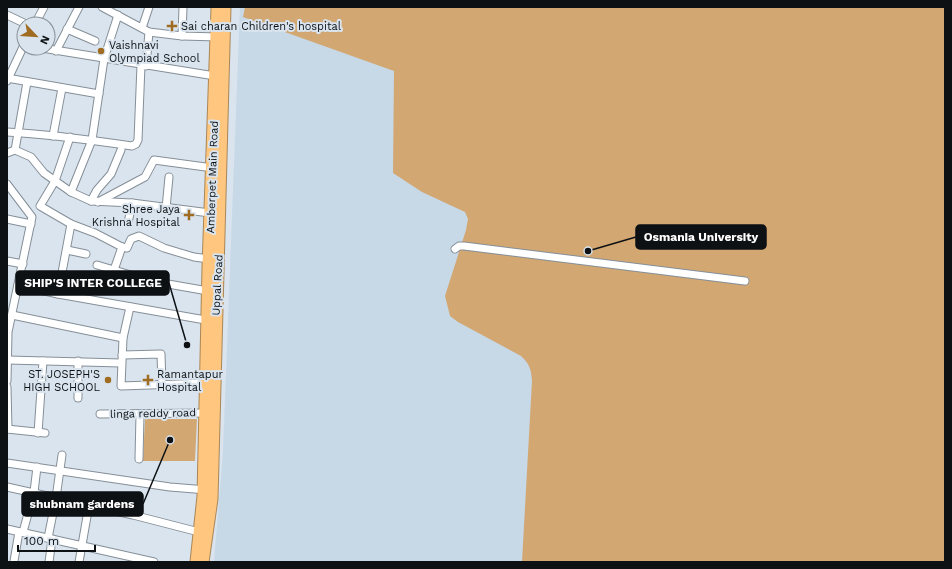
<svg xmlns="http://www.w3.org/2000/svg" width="952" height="569" font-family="'Work Sans',sans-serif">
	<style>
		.built { fill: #c7d8e7 }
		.green { fill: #d2a772 }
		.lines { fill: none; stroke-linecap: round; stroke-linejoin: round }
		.minor-casing { stroke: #858f98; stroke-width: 9 }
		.highway-casing { stroke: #aa8759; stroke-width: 13 }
		.minor { stroke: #fff; stroke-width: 7 }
		.highway { stroke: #fec67e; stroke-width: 11 }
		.poi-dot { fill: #9f6c22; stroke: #d9e4ee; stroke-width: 1.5 }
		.labels { text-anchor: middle; stroke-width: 4; stroke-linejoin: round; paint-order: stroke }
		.poi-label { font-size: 11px; fill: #0d1114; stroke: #d9e4ee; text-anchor: start }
		.street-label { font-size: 11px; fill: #0d1114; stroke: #d9e4ee }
		.leader { fill: none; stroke: #0d1114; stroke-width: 1.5 }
		.callout-dot { fill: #0d1114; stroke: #d9e4ee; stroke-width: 1.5 }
		.callout { fill: #0d1114; stroke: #0d1114; stroke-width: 1.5 }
		.callout-label { font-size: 12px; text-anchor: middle; font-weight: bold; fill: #fff }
	</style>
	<rect width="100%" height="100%" fill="#d9e4ee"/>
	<!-- built -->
	<polygon class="built" points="240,7 945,7 945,562 214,562 223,452"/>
	<!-- green -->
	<g class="green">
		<path d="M245,7H945V562H522L532,381C531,370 530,364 521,356L458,322L450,316L445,296L466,230L468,219L465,212L422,192L393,173L394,71L243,17Z"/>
		<polygon points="145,419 197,419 195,461 143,461"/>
	</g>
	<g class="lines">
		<!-- minor casing -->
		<g class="minor-casing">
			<g id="minor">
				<polyline points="102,7 149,32 182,36 218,37"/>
				<polyline points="7,15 26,24"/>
				<polyline points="35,24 44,7"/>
				<polyline points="142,28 149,7"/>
				<polyline points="67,29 95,41"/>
				<polyline points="182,36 183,7"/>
				<polyline points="42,48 215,76"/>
				<polyline points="56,51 79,7"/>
				<polyline points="146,66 149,32"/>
				<polyline points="7,78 99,94"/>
				<polyline points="7,81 24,45"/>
				<path d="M7,132C49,134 91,140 132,146L136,144L138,140L141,65"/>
				<polyline points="53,136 62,88"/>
				<polyline points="70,137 55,181 40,206 71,224 95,233 122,247 114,270"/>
				<polyline points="15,150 27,82"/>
				<polyline points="7,153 15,150 31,157 44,173 71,192 91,201 132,203 210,213"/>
				<polyline points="7,184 32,217 8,332 7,381"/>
				<polyline points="71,192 92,140 104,59 118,15"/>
				<polyline points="91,201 97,190 111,174 121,150"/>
				<polyline points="98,202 145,177 154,160 213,168"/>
				<polyline points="166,208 169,177"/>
				<polyline points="7,219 31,224"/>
				<polyline points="128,223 132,203"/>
				<polyline points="71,224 58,294 211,321"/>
				<polyline points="122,247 127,248 131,239 139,236 164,248 194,257 209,259"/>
				<polyline points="455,249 459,246 464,246 745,281"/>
				<polyline points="67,250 86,254"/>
				<polyline points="7,261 23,264"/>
				<polyline points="97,265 151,281 208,291"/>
				<polyline points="18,285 58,294"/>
				<polyline points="130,307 123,338 121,386 207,383"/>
				<polyline points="12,315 123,338"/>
				<polyline points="122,355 161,354 162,384"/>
				<polyline points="8,360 121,363"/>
				<polyline points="78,361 78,398"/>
				<polyline points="7,387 8,429"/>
				<polyline points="100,414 206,413"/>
				<polyline points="7,429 45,433"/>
				<polyline points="38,433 43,361"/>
				<polyline points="139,459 140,414"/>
				<polyline points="7,463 170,487 207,490"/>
				<polyline points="7,487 133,515 199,532"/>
				<polyline points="7,529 154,562"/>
				<polyline points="23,532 34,492 37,467"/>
				<polyline points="48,538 56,498 62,455"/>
				<polyline points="14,561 19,532"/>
				<polyline points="49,562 52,539"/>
				<polyline points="79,562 89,505"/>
			</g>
		</g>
		<!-- highway casing -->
		<g class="highway-casing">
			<g id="highway">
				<polyline points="196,562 203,496 208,267 217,7"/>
				<polyline points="203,562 212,499 225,7"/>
			</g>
		</g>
		<!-- minor -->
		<use href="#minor" class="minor"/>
		<!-- highway -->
		<use href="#highway" class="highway"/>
	</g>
	<!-- markers -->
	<g class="poi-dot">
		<path d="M170 20h4v4h4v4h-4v4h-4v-4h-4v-4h4z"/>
		<circle cx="101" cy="51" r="4"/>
		<path d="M187 209h4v4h4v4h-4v4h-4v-4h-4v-4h4z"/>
		<circle cx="108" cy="380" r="4"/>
		<path d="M146 374h4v4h4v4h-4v4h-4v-4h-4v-4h4z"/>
	</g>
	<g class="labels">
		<!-- poi labels -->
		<g class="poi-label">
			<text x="181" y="30">Sai charan Children's hospital</text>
			<text x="109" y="49">Vaishnavi<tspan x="109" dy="13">Olympiad School</tspan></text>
			<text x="180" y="213" text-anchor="end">Shree Jaya<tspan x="180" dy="13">Krishna Hospital</tspan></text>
			<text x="100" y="378" text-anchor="end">ST. JOSEPH'S<tspan x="100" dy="13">HIGH SCHOOL</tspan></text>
			<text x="157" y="378">Ramantapur<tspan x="157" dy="13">Hospital</tspan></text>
		</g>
		<!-- street labels -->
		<g class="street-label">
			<text transform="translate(212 177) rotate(-88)" y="4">Amberpet Main Road</text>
			<text transform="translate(217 285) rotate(-87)" y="4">Uppal Road</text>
			<text transform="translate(153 413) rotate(-1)" y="4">linga reddy road</text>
		</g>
	</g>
	<!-- callouts -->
	<path class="leader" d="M588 251L636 237M187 345L169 283M170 440L143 504"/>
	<g class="callout-dot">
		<circle cx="588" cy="251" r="4"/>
		<circle cx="187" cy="345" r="4"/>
		<circle cx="170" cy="440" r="4"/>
	</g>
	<g class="callout">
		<rect x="636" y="225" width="130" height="24" rx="4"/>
		<rect x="16" y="271" width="153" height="24" rx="4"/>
		<rect x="22" y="492" width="121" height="24" rx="4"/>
	</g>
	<g class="callout-label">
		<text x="701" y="241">Osmania University</text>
		<text x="93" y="287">SHIP'S INTER COLLEGE</text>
		<text x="82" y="508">shubnam gardens</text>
	</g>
	<!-- border -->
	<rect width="952" height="569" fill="none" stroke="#0d1114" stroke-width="16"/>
	<!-- north arrow -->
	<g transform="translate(36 36) rotate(115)"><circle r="19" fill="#d9e4ee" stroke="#879097"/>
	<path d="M0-3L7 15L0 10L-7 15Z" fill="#9f6c22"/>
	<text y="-6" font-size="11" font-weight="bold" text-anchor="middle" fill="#0d1114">N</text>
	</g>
	<!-- scale -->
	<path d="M18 545v6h77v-6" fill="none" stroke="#0d1114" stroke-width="2"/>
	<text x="24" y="545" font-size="12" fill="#0d1114" stroke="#d9e4ee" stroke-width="3" paint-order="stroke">100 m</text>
</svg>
